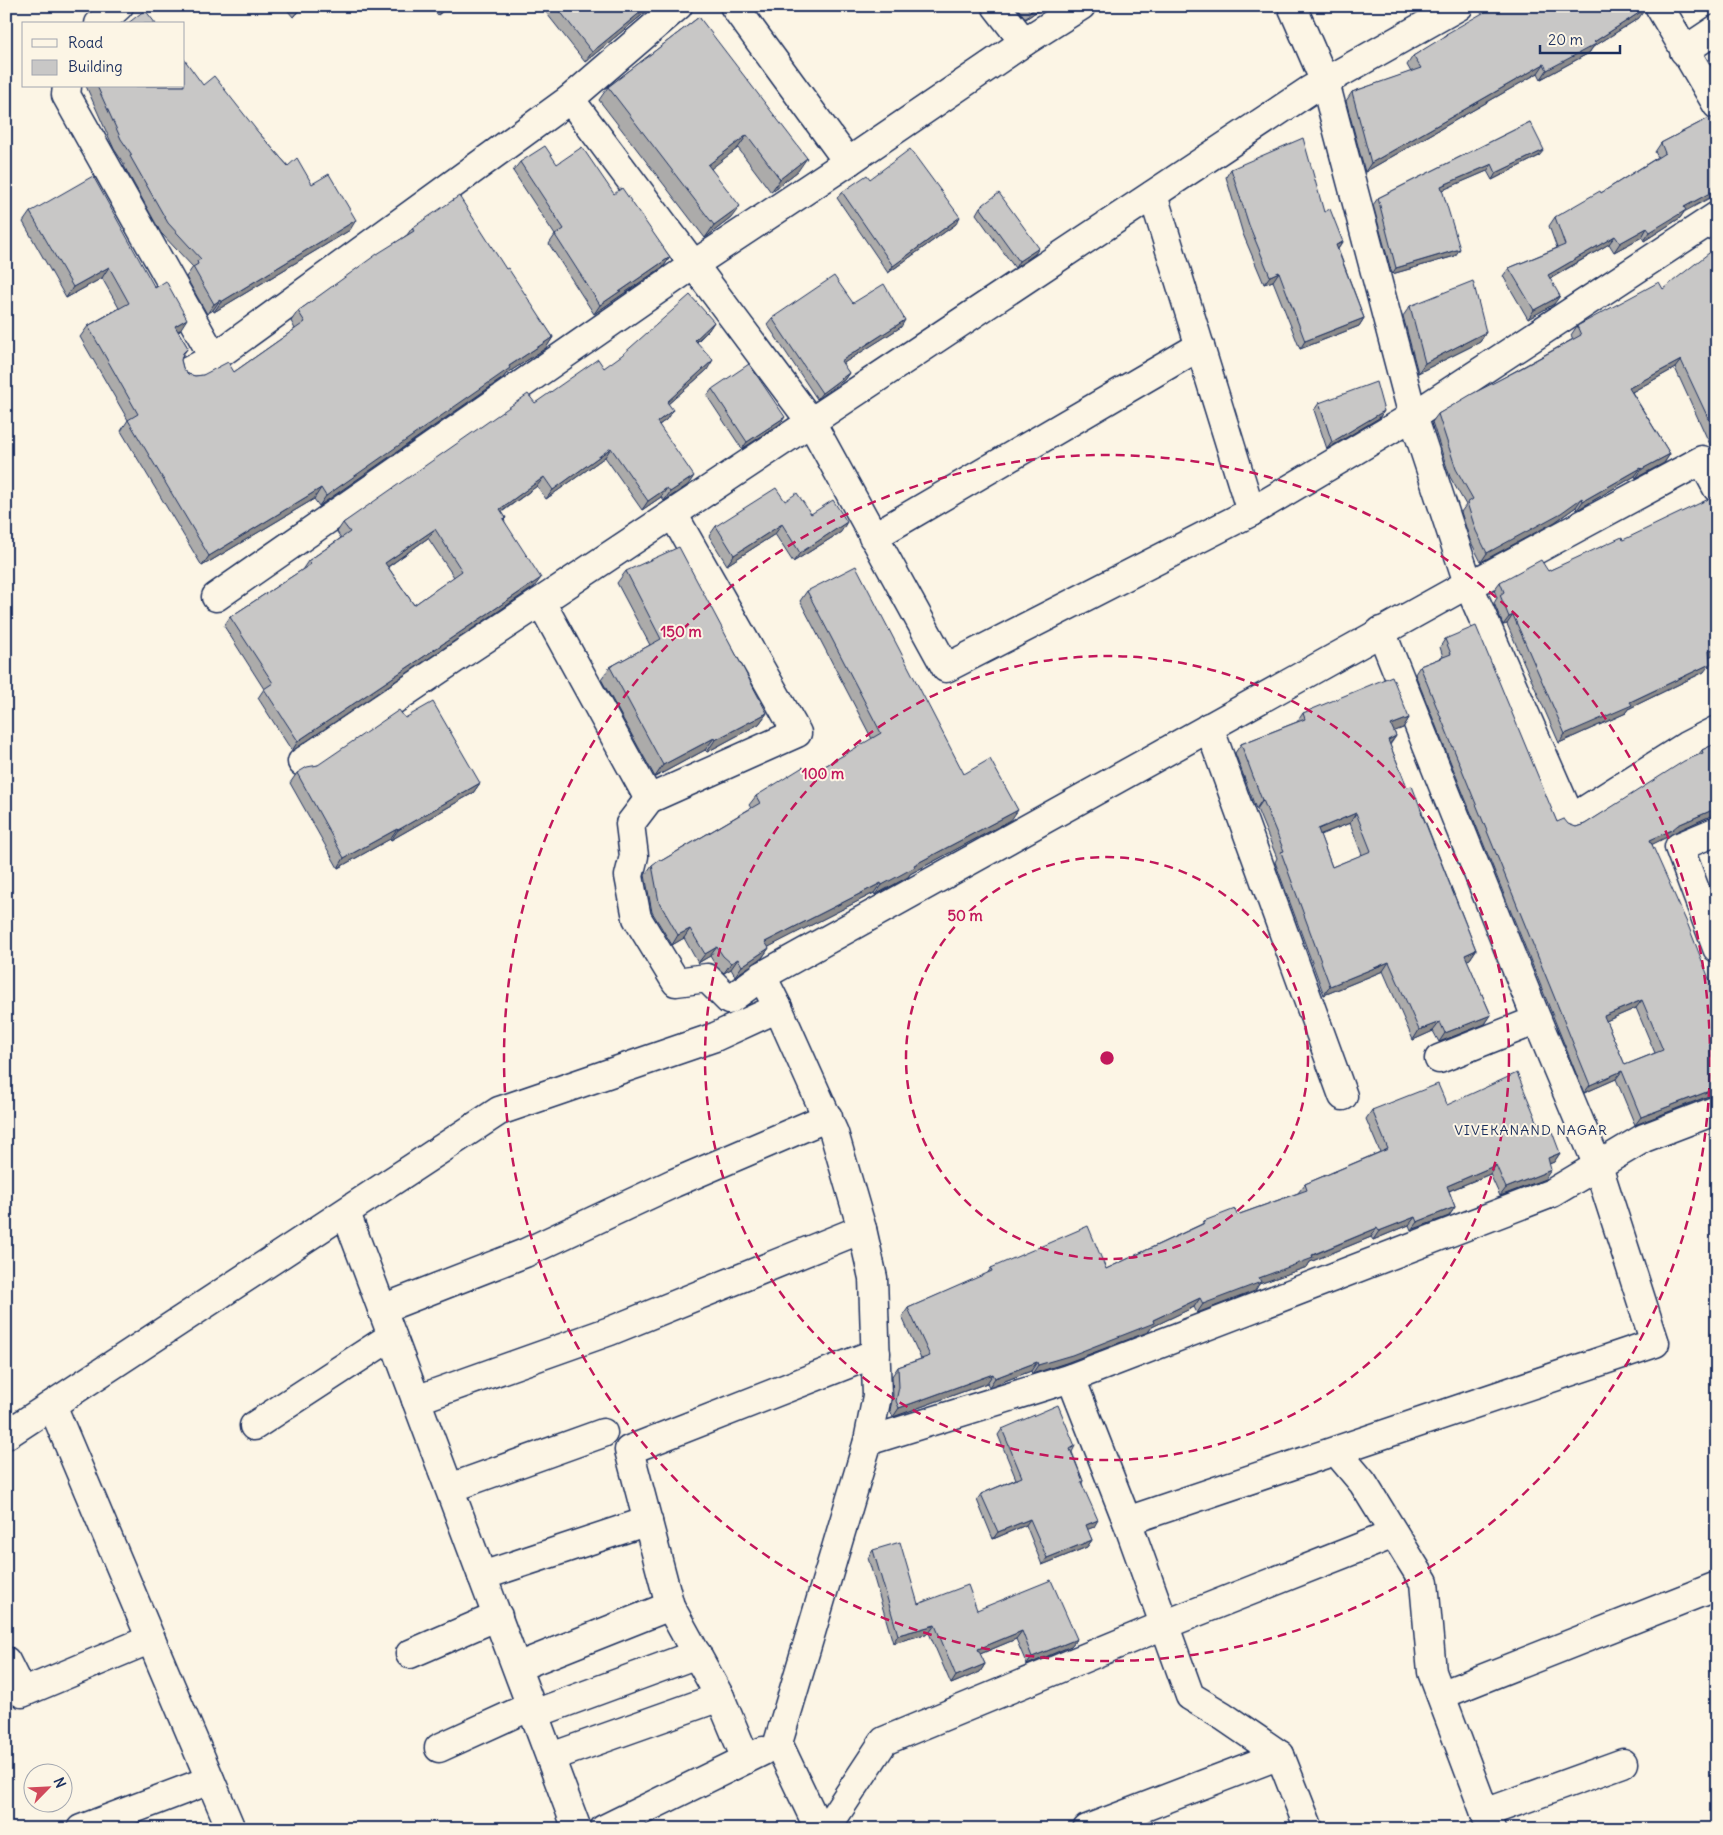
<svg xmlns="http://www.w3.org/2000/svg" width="1723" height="1835" font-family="Delius,sans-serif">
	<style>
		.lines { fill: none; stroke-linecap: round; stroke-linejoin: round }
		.minor-casing { stroke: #1b2f5e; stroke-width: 31 }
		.minor { stroke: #fcf5e5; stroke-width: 28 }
		.wall { fill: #acabaa; stroke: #1b2f5e; fill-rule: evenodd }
		.shaded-wall { fill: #8c8b8b; stroke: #1b2f5e }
		.building { fill: #c8c7c6; stroke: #1b2f5e; fill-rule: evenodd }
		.ring { fill: none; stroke: #c2185b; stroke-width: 2.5; stroke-dasharray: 9 6 }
		.labels { text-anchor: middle; stroke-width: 4; stroke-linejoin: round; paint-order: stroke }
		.neighbourhood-label { font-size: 14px; letter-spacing: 1px; fill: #1b2f5e; stroke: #fcf5e5 }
		.centre { fill: #c2185b; stroke: #fcf5e5; stroke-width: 2.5 }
		.ring-label { font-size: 15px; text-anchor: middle; font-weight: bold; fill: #c2185b; stroke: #fcf5e5; stroke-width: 4; stroke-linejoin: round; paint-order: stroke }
	</style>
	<rect width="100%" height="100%" fill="#fcf5e5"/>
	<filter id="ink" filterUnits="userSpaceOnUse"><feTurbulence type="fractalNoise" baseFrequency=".02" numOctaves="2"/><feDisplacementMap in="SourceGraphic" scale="10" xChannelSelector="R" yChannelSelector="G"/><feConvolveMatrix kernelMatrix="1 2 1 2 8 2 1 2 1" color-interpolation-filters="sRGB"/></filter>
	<g filter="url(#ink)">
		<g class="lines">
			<!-- minor casing -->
			<g class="minor-casing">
				<g id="minor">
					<polyline points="678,6 570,99 811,422 946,668 1251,512 1413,416 1717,216"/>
					<polyline points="734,6 848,162 1024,42 996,6"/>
					<polyline points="1292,6 1325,82 1413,416 1469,586 1571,819 1686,746 1717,730"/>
					<polyline points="1659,6 1717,105"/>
					<polyline points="99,24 119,6"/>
					<polyline points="1024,42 1081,6"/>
					<polyline points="1684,51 1717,29"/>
					<polyline points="67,86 66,95 214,358"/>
					<polyline points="1153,195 1251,512"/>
					<polyline points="189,371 214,358 570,99"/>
					<polyline points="673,514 797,733 649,799 630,824 634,856 629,876 637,918 676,982 707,978 729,1000 762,976"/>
					<polyline points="873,537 1200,346"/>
					<polyline points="216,597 693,265 848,162"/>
					<polyline points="541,602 649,799"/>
					<polyline points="1209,727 1343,1096"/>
					<polyline points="302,762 465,652 1310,90 1459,6"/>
					<polyline points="1717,831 1679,847 1717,948"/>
					<polyline points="778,1008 762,976 1464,586 1469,586 1702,460 1717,488"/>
					<polyline points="1439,1059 1537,1020"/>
					<polyline points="346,1213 577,1829"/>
					<polyline points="382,1309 525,1253 674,1183 828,1117"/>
					<polyline points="1071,1378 1127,1521 1655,1343 1598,1166 1537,1020 1381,631"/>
					<polyline points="416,1400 610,1331 862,1229"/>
					<polyline points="52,1405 231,1829"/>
					<polyline points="254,1426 392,1336"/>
					<polyline points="6,1435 499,1111 715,1037 778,1008 834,1133 862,1229 873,1278 877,1396 868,1441 778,1743 819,1829"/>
					<polyline points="868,1441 1071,1378 1552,1193 1644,1138 1717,1110"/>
					<polyline points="1336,1451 1363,1483 1424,1582 1432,1672 1491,1829"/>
					<polyline points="450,1488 603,1433"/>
					<polyline points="1127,1521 1190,1696 1223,1716 1280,1755"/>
					<polyline points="482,1576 648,1521"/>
					<polyline points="410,1654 498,1616"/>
					<polyline points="6,1661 22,1693 151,1639"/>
					<polyline points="517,1667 670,1606"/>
					<polyline points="1441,1695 1717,1586"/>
					<polyline points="534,1714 697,1654"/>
					<polyline points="439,1748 531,1706"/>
					<polyline points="551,1757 720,1697"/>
					<polyline points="746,1759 720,1697 670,1606 629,1450 876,1353"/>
					<polyline points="1485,1813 1623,1763"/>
					<polyline points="81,1829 210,1780"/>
					<polyline points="604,1829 763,1751"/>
					<polyline points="826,1829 884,1741 1164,1625 1394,1534"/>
					<polyline points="1087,1829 1280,1755 1309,1829"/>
				</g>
			</g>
			<!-- minor -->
			<use href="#minor" class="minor"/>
		</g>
		<!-- wall -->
		<g class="wall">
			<polygon points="284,6 306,6 293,17"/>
			<polygon points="431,6 449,6 438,15"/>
			<polygon points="538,6 653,6 585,62 544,10 542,11"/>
			<polygon points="1016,6 1044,6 1026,19"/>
			<polygon points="699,17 798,171 771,192 738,148 711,168 731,218 705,238 599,100 608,87"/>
			<polygon points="1639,18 1593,47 1589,53 1541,79 1538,73 1365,172 1346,101 1352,92 1411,72 1407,65 1413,56 1444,38 1446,34"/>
			<polygon points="1717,53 1717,62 1714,58"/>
			<polygon points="203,85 258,132 288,166 312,184 350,230 214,312 213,310 207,314 186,277 193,267 161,233 124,166 124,164 114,149 86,86 184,86"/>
			<polygon points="1711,117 1684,212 1680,218 1644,241 1642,237 1614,252 1609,244 1550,279 1554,304 1528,319 1503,276 1509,268 1557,248 1549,226 1555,217 1601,193 1658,157 1655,152 1661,143"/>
			<polygon points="1530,122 1539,156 1492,180 1487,171 1442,190 1455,256 1392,274 1373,205 1378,198"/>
			<polygon points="520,162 557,164 614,194 670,257 664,266 594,314 549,244 555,235 513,171"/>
			<polygon points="1231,169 1324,212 1343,242 1338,249 1364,318 1359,326 1300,349 1273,281 1264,284 1243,234 1226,177"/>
			<polygon points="870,179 956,224 888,273 837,198 842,192"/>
			<polygon points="980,207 1035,254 1015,268 976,214"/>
			<polygon points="30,212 155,288 180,330 178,331 188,348 182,356 181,360 183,368 188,374 195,376 234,372 295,329 291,321 298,311 407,235 412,228 506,269 553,337 546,348 506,374 503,378 319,506 314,499 202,566 121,431 128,420 80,337 88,326 119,308 102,278 66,298 23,222"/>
			<polygon points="1717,257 1717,457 1712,449 1675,368 1632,392 1670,454 1664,463 1636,478 1635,476 1577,510 1576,507 1555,522 1481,562 1470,540 1461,512 1466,505 1450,477 1432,422 1438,414 1573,339 1571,335 1577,326 1663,289"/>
			<polygon points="853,303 901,327 842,364 849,373 844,380 817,399 767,324 772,318"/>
			<polygon points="1410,306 1486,332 1480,342 1418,373 1403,316"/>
			<path d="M714,322L708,331L697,342L707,370L668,404L666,420L659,425L688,485L664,501L661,497L642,510L605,457L546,499L537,486L502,512L506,518L504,520L534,587L292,751L258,698L264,689L224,626L230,617L302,570L308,561L341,538L337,532L343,523L535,403L604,368ZM428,538L454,577L414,605L388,567Z"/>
			<polygon points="712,389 780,424 742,449 707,396"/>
			<polygon points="1319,403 1384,411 1379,418 1327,449 1314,410"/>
			<polygon points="785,501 811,514 841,532 793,562 775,534 727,565 709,536 716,526"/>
			<polygon points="1623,540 1709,657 1704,672 1630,708 1626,713 1559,743 1507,624 1503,625 1494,603 1497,598 1494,590 1500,582 1548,571"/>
			<polygon points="626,571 767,713 759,724 707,752 705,750 655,777 601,679 610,667 650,645 617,583"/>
			<polygon points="807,591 964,774 1011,820 910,874 908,877 875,895 874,893 768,947 769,948 762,958 735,976 731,969 724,973 716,966 710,956 698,963 684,938 672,945 652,912 645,875 652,865 661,861 751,808 749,805 756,796 808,776 872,739 800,601"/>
			<path d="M1445,639L1557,822L1576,827L1585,824L1699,754L1702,750L1717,743V813L1673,833L1667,837L1652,844L1711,1095L1635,1125L1616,1079L1584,1093L1415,674L1420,666L1443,657L1440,647ZM1636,1008L1655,1053L1625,1065L1606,1021Z"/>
			<path d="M1303,713L1409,718L1403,728L1394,731L1396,736L1390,745L1407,787L1422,812V813L1476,950L1470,959L1467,960L1491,1015L1485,1024L1439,1042L1433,1031L1413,1040L1383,971L1324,995L1275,862L1277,858L1257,809H1256L1235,753L1241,744L1297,722ZM1350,823L1362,855L1332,867L1320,835Z"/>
			<polygon points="318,765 480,783 473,793 391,840 390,839 338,868 290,783 297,773"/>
			<polygon points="1447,1105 1542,1133 1560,1153 1554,1162 1549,1164 1545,1179 1500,1196 1490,1174 1449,1191 1455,1207 1449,1216 1411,1230 1409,1225 1373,1240 1371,1237 1310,1262 1307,1267 1259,1284 1255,1291 1197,1313 1194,1307 1152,1327 1148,1332 1066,1363 1032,1374 1031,1371 989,1387 987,1383 893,1417 890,1410 893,1396 892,1376 898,1367 921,1359 902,1317 908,1308 987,1274 991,1268 1106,1269 1202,1224 1204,1221 1237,1215 1298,1193 1305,1184 1380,1152 1366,1119 1372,1110"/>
			<polygon points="1002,1429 1075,1446 1072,1452 1083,1481 1082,1483 1094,1527 1087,1529 1092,1540 1087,1547 1042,1565 1026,1525 993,1539 977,1500 981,1494 1016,1479 998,1435"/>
			<polygon points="873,1550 918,1604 977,1610 1077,1639 1071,1646 1027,1665 1016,1639 980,1654 985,1664 980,1672 951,1684 929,1633 893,1643 868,1558"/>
		</g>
		<!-- shaded-wall -->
		<g class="shaded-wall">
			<polygon points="302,6 306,6 293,17 300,8"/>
			<polygon points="444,6 449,6 438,15"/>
			<polygon points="648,6 653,6 585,62 592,52"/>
			<polygon points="1039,6 1044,6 1026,19 1030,12"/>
			<polygon points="1645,9 1639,18 1593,47 1589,53 1541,79 1547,70 1594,42"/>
			<polygon points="1544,64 1538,73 1365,172 1371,163"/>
			<polygon points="747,135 738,148 699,178 708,165"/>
			<polygon points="1544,150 1539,156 1492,180 1496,173"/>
			<polygon points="807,158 798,171 771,192 780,179"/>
			<polygon points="1492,164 1487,171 1436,193 1441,186"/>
			<polygon points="1717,189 1717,194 1684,212 1680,218 1644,241 1650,232 1684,207"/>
			<polygon points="740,206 731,218 705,238 714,225"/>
			<polygon points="960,217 956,224 888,273 893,266"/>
			<polygon points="356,220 350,230 214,312 221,302"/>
			<polygon points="1647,228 1642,237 1614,252 1620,243"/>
			<polygon points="1615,236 1609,244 1542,283 1548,275"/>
			<polygon points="1343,242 1337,250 1336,245"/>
			<polygon points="1039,248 1035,254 1015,268 1019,261"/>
			<polygon points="1460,249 1455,256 1392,274 1396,268"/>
			<polygon points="670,257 664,266 594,314 600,305"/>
			<polygon points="109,267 102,278 66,298 73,287"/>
			<polygon points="1279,272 1273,281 1264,284 1270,276"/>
			<polygon points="1560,296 1554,304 1528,319 1534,310"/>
			<polygon points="220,300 213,310 207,314 214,304"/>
			<polygon points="1364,318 1359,326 1300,349 1305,341"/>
			<polygon points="187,319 180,330 168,337 175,326"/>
			<polygon points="905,320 901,327 836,368 841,361"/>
			<polygon points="714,322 708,331 688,349 695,340"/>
			<polygon points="1486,332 1480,342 1418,373 1425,363"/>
			<polygon points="553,337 546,348 506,374 503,378 319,506 326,496 509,366"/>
			<polygon points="713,360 707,370 660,411 667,402"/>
			<polygon points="1681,360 1675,368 1623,397 1629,388"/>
			<polygon points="849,373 844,380 817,399 822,393"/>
			<polygon points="673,410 666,420 650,431 657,422"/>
			<polygon points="1384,411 1379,418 1327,449 1332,442"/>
			<polygon points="785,417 780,424 742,449 747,442"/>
			<polygon points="611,448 605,457 546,499 553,490"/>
			<polygon points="1670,454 1664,463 1636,478 1642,469"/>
			<polygon points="1641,468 1635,476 1577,510 1583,501"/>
			<polygon points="694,476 688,485 664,501 670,492"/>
			<polygon points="544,477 537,486 493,518 500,509"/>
			<polygon points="321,488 314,499 202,566 209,556"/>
			<polygon points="667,488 661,497 642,510 648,501"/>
			<polygon points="1582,498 1576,507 1555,522 1481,562 1487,553"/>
			<polygon points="847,522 841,532 793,562 800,553"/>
			<polygon points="782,524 775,534 727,565 734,555"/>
			<polygon points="435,529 428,538 379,573 385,563"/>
			<polygon points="541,578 534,587 292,751 298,741"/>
			<polygon points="1513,615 1507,624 1503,625 1509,617"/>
			<polygon points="1717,647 1717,653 1703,660 1709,651"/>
			<polygon points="1710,664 1704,672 1630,708 1626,713 1559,743 1565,734 1630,702"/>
			<polygon points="767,713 759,724 707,752 715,740"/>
			<polygon points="1409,718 1403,728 1385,735 1391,725"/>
			<polygon points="1396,736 1389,745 1388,740"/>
			<polygon points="714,738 705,750 655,777 663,765"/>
			<polygon points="480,783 473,793 391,840 398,830"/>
			<polygon points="1262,800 1263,800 1257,809 1256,809"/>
			<polygon points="1717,808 1717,813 1673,833 1667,837 1645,848 1650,840 1678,825"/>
			<polygon points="1018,810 1011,820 910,874 908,877 875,895 882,885 914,865"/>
			<polygon points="1356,813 1350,823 1311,838 1318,829"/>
			<polygon points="397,829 390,839 338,868 344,858"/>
			<polygon points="881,883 874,893 759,952 765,942"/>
			<polygon points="690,929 684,938 672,945 678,935"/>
			<polygon points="717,947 710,956 698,963 705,954"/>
			<polygon points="769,948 762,958 735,976 742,966"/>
			<polygon points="1476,950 1470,959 1459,964 1465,955"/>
			<polygon points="738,959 731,969 724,973 731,963"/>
			<polygon points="1389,962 1383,971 1324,995 1330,986"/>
			<polygon points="1642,1000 1636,1008 1599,1024 1604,1016"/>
			<polygon points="1491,1015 1485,1024 1439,1042 1445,1033"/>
			<polygon points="1440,1022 1433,1031 1413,1040 1419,1030"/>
			<polygon points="1622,1071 1616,1079 1584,1093 1590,1085"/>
			<polygon points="1717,1088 1717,1095 1711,1095 1635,1125 1641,1117"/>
			<polygon points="1560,1153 1554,1162 1541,1167 1548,1158"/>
			<polygon points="1496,1165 1490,1174 1441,1194 1447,1186"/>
			<polygon points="1551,1170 1545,1179 1500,1196 1506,1188"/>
			<polygon points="1455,1207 1449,1216 1411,1230 1417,1222"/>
			<polygon points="1415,1217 1409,1225 1373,1240 1379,1231"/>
			<polygon points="1377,1228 1371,1237 1310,1262 1307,1267 1259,1284 1255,1291 1197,1313 1203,1304 1259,1278"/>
			<polygon points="1200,1298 1194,1307 1152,1327 1148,1332 1066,1363 1032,1374 1038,1365 1153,1320"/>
			<polygon points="1037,1362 1031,1371 989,1387 995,1378"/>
			<polygon points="993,1374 987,1383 893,1417 899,1408"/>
			<polygon points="1030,1519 1026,1525 993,1539 998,1532"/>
			<polygon points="1098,1520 1094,1527 1081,1532 1086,1525"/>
			<polygon points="1092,1540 1087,1547 1042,1565 1047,1558"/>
			<polygon points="935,1625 929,1633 893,1643 898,1635"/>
			<polygon points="1022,1631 1016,1639 973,1657 978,1649"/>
			<polygon points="1077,1639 1071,1646 1027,1665 1032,1657"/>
			<polygon points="985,1664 980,1672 951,1684 956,1676"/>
		</g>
		<!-- building -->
		<g class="building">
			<polygon points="556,6 648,6 592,52"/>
			<polygon points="1026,6 1039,6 1030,12"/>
			<polygon points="1495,6 1643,6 1645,9 1594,42 1596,44 1547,70 1544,64 1371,163 1352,92 1421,68 1413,56 1447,35 1446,34"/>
			<polygon points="145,10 156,24 127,24"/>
			<polygon points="699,17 807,158 780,179 747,135 708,165 740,206 714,225 608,87"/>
			<polygon points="184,59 203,85 214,76 258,132 288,166 297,158 312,184 329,174 356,220 221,302 220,300 214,304 193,267 198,264 197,261 201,259 168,223 130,156 132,155 121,139 97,86 184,86"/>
			<polygon points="1711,117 1717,128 1717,189 1684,207 1686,210 1650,232 1647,228 1620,243 1615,236 1548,275 1560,296 1534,310 1509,268 1565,245 1555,217 1600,191 1601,193 1665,153 1661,143"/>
			<polygon points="1530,122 1544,150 1496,173 1492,164 1441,186 1460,249 1396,268 1378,198"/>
			<polygon points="1303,138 1324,212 1330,209 1343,242 1336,245 1364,318 1305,341 1279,272 1270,276 1249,225 1231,169"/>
			<polygon points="545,146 557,164 582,147 614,194 622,188 670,257 600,305 555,235 564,229 520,162"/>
			<polygon points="910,149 960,217 893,266 842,192 867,175 870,179"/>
			<polygon points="93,176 155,288 166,281 187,319 175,326 188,348 183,353 181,360 183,368 188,374 195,376 203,375 228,362 234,372 305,322 298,311 377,254 414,231 412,228 459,196 506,269 508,268 553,337 509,366 510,368 326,496 321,488 209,556 128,420 138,414 88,326 129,303 109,267 73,287 30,212"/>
			<polygon points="999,193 1039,248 1019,261 980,207"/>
			<polygon points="1709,253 1714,259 1717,257 1717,437 1681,360 1629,388 1670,454 1642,469 1641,468 1583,501 1582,498 1561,513 1487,553 1476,531 1467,503 1473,499 1456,469 1438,414 1472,394 1518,370 1581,335 1577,326 1659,282 1663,289"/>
			<polygon points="834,276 853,303 884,284 905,320 841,361 849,373 822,393 772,318"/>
			<polygon points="1473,281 1486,332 1425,363 1410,306"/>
			<path d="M690,295L714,322L695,340L713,360L667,402L673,410L657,422L694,476L670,492L667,488L648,501L611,448L553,490L544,477L500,509L506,518L503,519L541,578L298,741L264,689L273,683L230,617L311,564L308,561L350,532L343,523L528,394L535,403L598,359L604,368L622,355ZM435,529L462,571L414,605L385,563Z"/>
			<polygon points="749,364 785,417 747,442 712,389"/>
			<polygon points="1376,382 1384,411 1332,442 1319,403"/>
			<polygon points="776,488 785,501 797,493 811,514 833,500 847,522 800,553 782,524 734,555 716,526"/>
			<polygon points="1717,495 1717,647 1709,651 1710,664 1630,702 1632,705 1565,734 1513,615 1509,617 1500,595 1504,592 1500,582 1541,560 1548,571 1622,537 1623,540"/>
			<polygon points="679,547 767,713 715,740 714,738 663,765 610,667 661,639 626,571"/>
			<polygon points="856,566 964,774 990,759 1018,810 914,865 915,867 882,885 881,883 765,942 769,948 742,966 738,959 731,963 723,956 717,947 705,954 690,929 678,935 659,902 652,865 660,859 661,861 760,803 756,796 803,767 808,776 881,733 807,591"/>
			<path d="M1476,626L1557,822L1564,819L1568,824L1576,827L1585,824L1684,761L1703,753L1702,750L1717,743V808L1678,825L1672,830L1650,840L1688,925L1717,999V1088L1641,1117L1622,1071L1590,1085L1420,666L1451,654L1445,639ZM1642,1000L1663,1050L1625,1065L1604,1016Z"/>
			<path d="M1392,676L1409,718L1391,725L1396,736L1388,740L1407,787L1412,786L1422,812H1421L1476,950L1465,955L1491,1015L1445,1033L1440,1022L1419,1030L1389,962L1330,986L1281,852L1284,851L1263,800H1262L1241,744L1305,719L1303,713ZM1356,813L1371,851L1332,867L1318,829Z"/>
			<polygon points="433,702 480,783 398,830 397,829 344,858 297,773 307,767 318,765 399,710 405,718"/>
			<polygon points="1517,1073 1542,1133 1551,1129 1560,1153 1548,1158 1551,1170 1506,1188 1496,1165 1447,1186 1455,1207 1417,1222 1415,1217 1379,1231 1377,1228 1312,1255 1313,1258 1259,1278 1261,1282 1203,1304 1200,1298 1153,1320 1154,1323 1072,1355 1038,1365 1037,1362 995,1378 993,1374 899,1408 896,1401 899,1387 898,1367 930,1356 908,1308 992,1271 991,1268 1088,1226 1106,1269 1205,1223 1204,1221 1235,1209 1237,1215 1307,1190 1305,1184 1388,1149 1372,1110 1438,1084 1447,1105"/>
			<polygon points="1058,1405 1075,1446 1070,1449 1083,1481 1081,1482 1098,1520 1086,1525 1092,1540 1047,1558 1030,1519 998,1532 981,1494 1022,1477 1002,1429"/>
			<polygon points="900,1542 918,1604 968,1585 977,1610 1051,1580 1077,1639 1032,1657 1022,1631 978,1649 985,1664 956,1676 935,1625 898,1635 873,1550"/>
		</g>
	</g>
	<!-- distance rings -->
	<g class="ring">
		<circle cx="1107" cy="1058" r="201"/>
		<circle cx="1107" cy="1058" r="402"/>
		<circle cx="1107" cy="1058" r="603"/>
	</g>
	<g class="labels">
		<!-- neighbourhood labels -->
		<g class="neighbourhood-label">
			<text x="1531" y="1135">VIVEKANAND NAGAR</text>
		</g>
	</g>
	<circle cx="1107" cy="1058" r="8" class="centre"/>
	<g class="ring-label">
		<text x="681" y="637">150 m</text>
		<text x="823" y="779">100 m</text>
		<text x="965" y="921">50 m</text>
	</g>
	<!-- margin -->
	<rect width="1723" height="1835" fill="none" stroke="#fcf5e5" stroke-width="25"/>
	<rect x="12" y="12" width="1698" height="1810" fill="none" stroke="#1b2f5e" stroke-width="2" filter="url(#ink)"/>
	<!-- legend -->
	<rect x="22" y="22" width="162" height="65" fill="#fcf5e5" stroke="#a2a6af"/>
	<rect x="32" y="39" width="25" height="8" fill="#fcf5e5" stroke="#a2a6af"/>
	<text x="68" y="48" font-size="15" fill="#1b2f5e">Road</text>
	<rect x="32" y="60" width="25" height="15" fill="#c8c7c6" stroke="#a2a6af"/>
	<text x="68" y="72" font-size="15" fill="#1b2f5e">Building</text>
	<!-- north arrow -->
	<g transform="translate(48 1788) rotate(66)"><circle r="24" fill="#fcf5e5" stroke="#a2a6af"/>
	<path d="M0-4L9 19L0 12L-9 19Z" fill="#d1495b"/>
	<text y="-8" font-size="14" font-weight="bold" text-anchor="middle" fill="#1b2f5e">N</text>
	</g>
	<!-- scale -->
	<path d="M1540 45v8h80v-8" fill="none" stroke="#1b2f5e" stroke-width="2.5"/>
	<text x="1548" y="45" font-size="15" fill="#1b2f5e" stroke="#fcf5e5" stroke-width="4" paint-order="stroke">20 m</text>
</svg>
